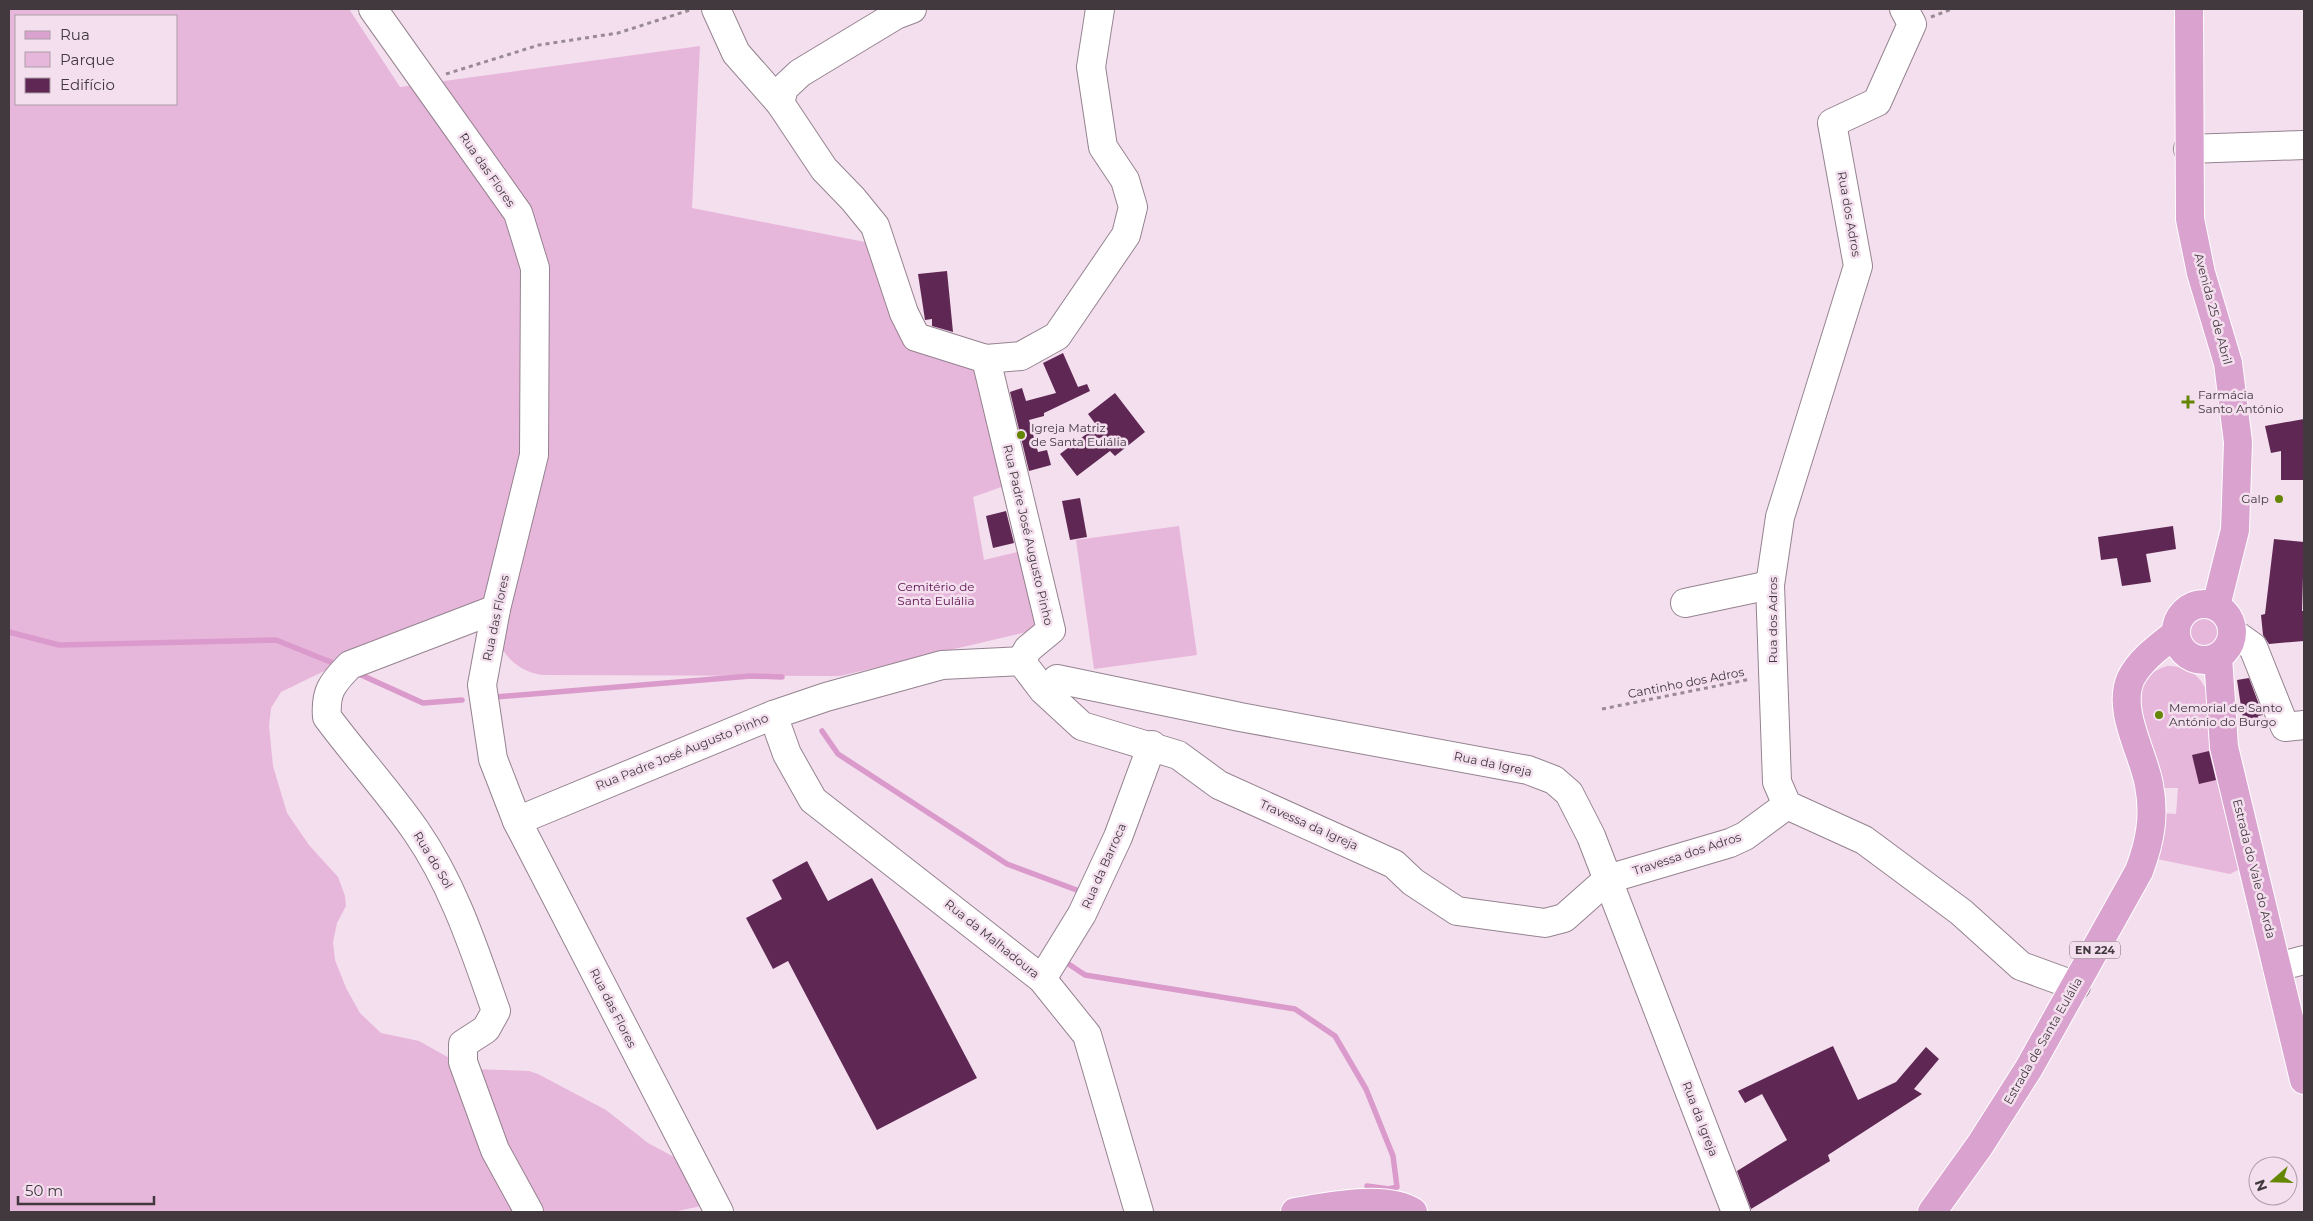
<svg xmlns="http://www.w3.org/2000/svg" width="2313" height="1221" font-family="Montserrat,sans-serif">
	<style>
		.green { fill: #e7b6db; fill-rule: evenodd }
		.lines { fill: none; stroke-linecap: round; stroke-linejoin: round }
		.stream { stroke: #da9acb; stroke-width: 5.5 }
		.building { fill: #5f2854 }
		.minor-casing { stroke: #958390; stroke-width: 30 }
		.major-casing { stroke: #fff; stroke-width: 30 }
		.path { stroke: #998b95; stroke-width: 3; stroke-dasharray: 4 4; stroke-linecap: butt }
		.minor { stroke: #fff; stroke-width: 28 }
		.major { stroke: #daa3cf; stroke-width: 28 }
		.poi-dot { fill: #648603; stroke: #f4dfee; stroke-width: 2 }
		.labels { text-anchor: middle; stroke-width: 5; stroke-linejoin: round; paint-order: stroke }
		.shield { fill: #f4dfee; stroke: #776b73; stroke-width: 1 }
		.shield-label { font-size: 11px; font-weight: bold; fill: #41393e }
		.street-label { font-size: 12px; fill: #41393e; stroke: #f4dfee }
		.poi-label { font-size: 12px; fill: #41393e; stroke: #f4dfee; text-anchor: start }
		.park-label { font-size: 12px; fill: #5c0f4f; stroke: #f4dfee }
	</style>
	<rect width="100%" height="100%" fill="#f4dfee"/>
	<!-- green -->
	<g class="green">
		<path d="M9,9H349L400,87L700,46L692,208L870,243L910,341L980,362L1010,484L973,497L984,560L1025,550L1044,628L840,676L542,675C508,669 505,648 483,627L349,659L281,692L271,708L269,726L273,766L287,813L309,845L338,877L345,896L346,906L337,923L333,942L335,960L346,988L360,1013L381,1033L419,1041L469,1069L529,1071L538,1074L606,1110L648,1143L674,1157L684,1159L706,1205L673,1212H9ZM16,16H176V104H16Z"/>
		<polygon points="1179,526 1197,655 1094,669 1076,540"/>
		<circle cx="2204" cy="633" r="17"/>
		<path d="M2167,666C2185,666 2197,672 2206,689L2244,867L2230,874L2157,859L2162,813L2176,814L2178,788H2162C2156,766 2135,712 2139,691C2142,677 2155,670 2167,666Z"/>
	</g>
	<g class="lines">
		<!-- stream -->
		<g class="stream">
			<polyline points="9,632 59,645 276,640 333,663"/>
			<polyline points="359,674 423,703 462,700"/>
			<polyline points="495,697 751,676 782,677"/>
			<polyline points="822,731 838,754 1007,864 1082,892 1081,895"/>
			<polyline points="1067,963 1085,975 1295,1009 1335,1036 1366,1089 1393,1156 1397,1187 1389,1189 1367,1186"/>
		</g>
	</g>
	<!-- building -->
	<g class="building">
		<polygon points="947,271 953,332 932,326 932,319 925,320 918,274"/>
		<polygon points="1063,353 1078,387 1087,384 1090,391 1044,413 1044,416 1029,420 1038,452 1047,450 1051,465 1029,471 1010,392 1022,388 1026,401 1056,393 1043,363"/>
		<polygon points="1115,393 1145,432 1115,456 1110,451 1077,476 1060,454 1097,426 1088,414"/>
		<polygon points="2304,419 2304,480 2281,480 2281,451 2271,453 2265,426"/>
		<polygon points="1080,498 1087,537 1070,540 1062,501"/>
		<polygon points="1006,511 1014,543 993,548 986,516"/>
		<polygon points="2173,526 2176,549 2146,554 2151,582 2122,586 2117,558 2101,560 2098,537"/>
		<polygon points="2274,539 2304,542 2302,611 2304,611 2304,641 2269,644 2263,635 2261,615 2265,614"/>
		<polygon points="2249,678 2263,715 2258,716 2259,724 2244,726 2237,680"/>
		<polygon points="2209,751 2216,780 2199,784 2192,755"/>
		<polygon points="807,861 828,901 872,878 977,1078 877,1130 788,961 773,969 746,918 782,899 772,880"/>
		<polygon points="1833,1046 1858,1100 1896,1082 1926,1047 1939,1059 1914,1089 1922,1094 1828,1155 1830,1161 1751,1209 1737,1171 1787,1140 1762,1094 1745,1103 1738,1091"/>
	</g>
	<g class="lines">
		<!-- minor casing -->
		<g class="minor-casing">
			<g id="minor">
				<polyline points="373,9 518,213 535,268 534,455 496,609 482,685 493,759 517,821 719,1212"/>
				<polyline points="716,9 736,53 780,103 824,169 853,199 875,226 904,313 916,337 986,359 1021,356 1057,336 1126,235 1133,207 1125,180 1103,147 1091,67 1100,9"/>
				<polyline points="1904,9 1912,24 1877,102 1832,123 1858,266 1780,517 1770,585 1777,782 1787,805 1864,840 1961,912 2021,966 2076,986"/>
				<polyline points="780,103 784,88 800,73 896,15 912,9"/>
				<polyline points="2188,149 2304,145"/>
				<polyline points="986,359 1051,630 1028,649 1021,661"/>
				<polyline points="1685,603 1770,585"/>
				<path d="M496,609L350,665C332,683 325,692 327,717C356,756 389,792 416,831C454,886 474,949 496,1011L486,1029L463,1044V1062L495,1150L529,1212"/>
				<polyline points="2232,632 2253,647 2285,727 2304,725"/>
				<polyline points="1021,661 1043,690 1082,726 1178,755 1219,785 1394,864 1413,882 1457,911 1545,923 1564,918 1608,879 1730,843 1745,836 1787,805"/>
				<polyline points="1057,679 1240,717 1528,770 1554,780 1569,793 1591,836 1736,1212"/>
				<polyline points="773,715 787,754 813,800 1042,979 1087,1035 1139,1212"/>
				<polyline points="517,821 773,715 826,697 942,665 1021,661"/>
				<polyline points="2277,967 2304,960"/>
				<polyline points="1042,979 1082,914 1118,837 1152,745"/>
			</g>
		</g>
		<!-- major casing -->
		<g class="major-casing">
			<g id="major">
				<polyline points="2189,9 2190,219 2201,273 2228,363 2238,442 2235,530 2216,606"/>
				<circle cx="2204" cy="632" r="28"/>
				<polyline points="2218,657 2224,747 2304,1080"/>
				<path d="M1295,1212C1326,1207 1386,1194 1413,1212"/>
				<path d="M1932,1212L1980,1145L2029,1068L2139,871C2150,842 2155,816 2149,785C2144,754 2116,710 2131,678C2141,659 2160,646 2176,633"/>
			</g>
		</g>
		<!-- path -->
		<g class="path">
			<polyline points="1931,17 1952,9"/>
			<polyline points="446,74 539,45 618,33 693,9"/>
			<polyline points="1602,709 1751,679"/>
		</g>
		<!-- minor -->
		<use href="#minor" class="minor"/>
		<!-- major -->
		<use href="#major" class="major"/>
	</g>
	<!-- markers -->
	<g class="poi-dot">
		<path d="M2185.5 394.5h5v5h5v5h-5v5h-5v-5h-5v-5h5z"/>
		<circle cx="1021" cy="435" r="5"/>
		<circle cx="2279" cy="499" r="5"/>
		<circle cx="2159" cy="715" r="5"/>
	</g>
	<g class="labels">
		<!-- shield labels -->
		<rect class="shield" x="2070" y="941.5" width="50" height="17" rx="4"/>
		<g class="shield-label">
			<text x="2095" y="954">EN 224</text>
		</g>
		<!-- street labels -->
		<g class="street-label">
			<text transform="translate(487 170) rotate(55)" y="4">Rua das Flores</text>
			<text transform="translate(1849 214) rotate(80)" y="4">Rua dos Adros</text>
			<text transform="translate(2213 309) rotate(75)" y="4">Avenida 25 de Abril</text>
			<text transform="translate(1028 535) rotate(77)" y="4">Rua Padre José Augusto Pinho</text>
			<text transform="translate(496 618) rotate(-78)" y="4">Rua das Flores</text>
			<text transform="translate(1773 620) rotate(-90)" y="4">Rua dos Adros</text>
			<text transform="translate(1686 683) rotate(-11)" y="4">Cantinho dos Adros</text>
			<text transform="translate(682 752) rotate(-22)" y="4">Rua Padre José Augusto Pinho</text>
			<text transform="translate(1493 764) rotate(12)" y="4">Rua da Igreja</text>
			<text transform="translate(1309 825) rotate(24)" y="4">Travessa da Igreja</text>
			<text transform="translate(1687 854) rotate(-18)" y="4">Travessa dos Adros</text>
			<text transform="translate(433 860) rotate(59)" y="4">Rua do Sol</text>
			<text transform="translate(1104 866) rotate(-66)" y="4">Rua da Barroca</text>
			<text transform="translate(2254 869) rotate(76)" y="4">Estrada do Vale do Arda</text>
			<text transform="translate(992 939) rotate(39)" y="4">Rua da Malhadoura</text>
			<text transform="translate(613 1008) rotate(63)" y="4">Rua das Flores</text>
			<text transform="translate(2043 1041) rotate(-60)" y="4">Estrada de Santa Eulália</text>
			<text transform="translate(1700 1119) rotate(69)" y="4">Rua da Igreja</text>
		</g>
		<!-- poi labels -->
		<g class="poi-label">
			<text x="2198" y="399">Farmácia<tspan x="2198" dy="14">Santo António</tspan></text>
			<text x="1031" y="432">Igreja Matriz<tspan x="1031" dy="14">de Santa Eulália</tspan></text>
			<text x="2269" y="503" text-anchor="end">Galp</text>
			<text x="2169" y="712">Memorial de Santo<tspan x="2169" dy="14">António do Burgo</tspan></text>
		</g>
		<!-- park labels -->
		<g class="park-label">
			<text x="936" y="591">Cemitério de<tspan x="936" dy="14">Santa Eulália</tspan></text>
		</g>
	</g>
	<!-- border -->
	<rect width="2313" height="1221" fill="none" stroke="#41393e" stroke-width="20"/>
	<!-- legend -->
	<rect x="15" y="15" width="162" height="90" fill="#f4dfee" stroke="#ac9da8"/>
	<rect x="25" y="31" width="25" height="8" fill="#daa3cf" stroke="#ac9da8"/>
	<text x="60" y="40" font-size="15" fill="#41393e">Rua</text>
	<rect x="25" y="52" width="25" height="15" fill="#e7b6db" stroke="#ac9da8"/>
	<text x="60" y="65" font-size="15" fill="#41393e">Parque</text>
	<rect x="25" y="78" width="25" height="15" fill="#5f2854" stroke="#ac9da8"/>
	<text x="60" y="90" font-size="15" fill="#41393e">Edifício</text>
	<!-- north arrow -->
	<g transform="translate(2273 1181) rotate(250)"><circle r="24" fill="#f4dfee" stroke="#ac9da8"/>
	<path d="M0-4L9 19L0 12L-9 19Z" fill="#648603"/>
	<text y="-8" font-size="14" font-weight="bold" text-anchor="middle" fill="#41393e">N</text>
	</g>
	<!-- scale -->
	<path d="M18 1196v8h136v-8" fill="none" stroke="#41393e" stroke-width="2.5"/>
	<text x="25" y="1196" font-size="15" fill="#41393e" stroke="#f4dfee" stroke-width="4" paint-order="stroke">50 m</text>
</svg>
